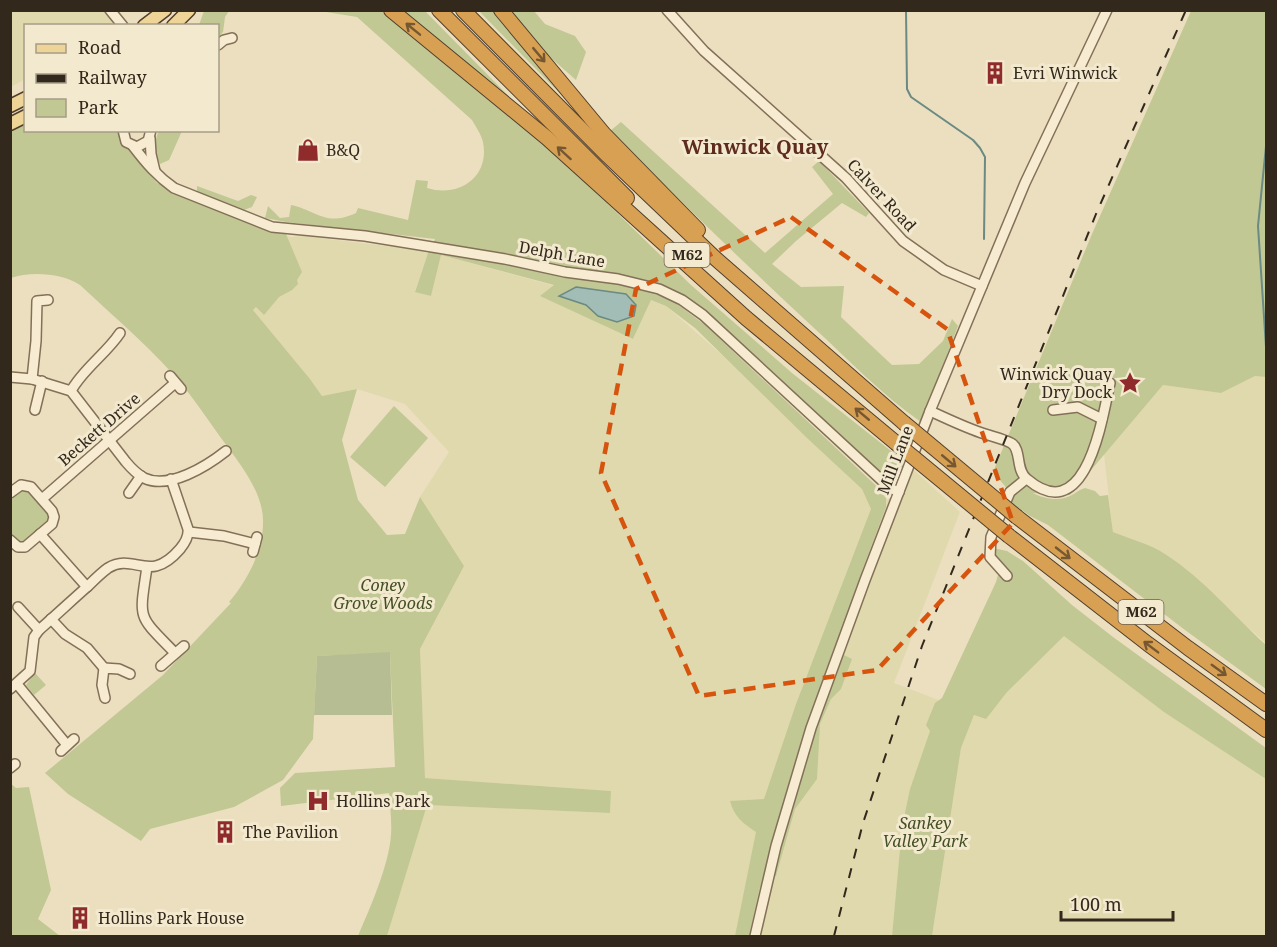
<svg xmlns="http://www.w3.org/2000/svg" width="1277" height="947" font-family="'Noto Serif',serif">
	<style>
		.farmland { fill: #e0d9ad }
		.green { fill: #c1c894 }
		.cemetery { fill: #b7bd93 }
		.water { fill: #a2bdb6; stroke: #6a8a83; stroke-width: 1.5 }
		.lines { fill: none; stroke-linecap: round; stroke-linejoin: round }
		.stream { stroke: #6a8a83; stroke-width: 2 }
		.minor-casing { stroke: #837058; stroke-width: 12 }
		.major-casing { stroke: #513e2d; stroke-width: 15 }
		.highway-casing { stroke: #513e2d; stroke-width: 16 }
		.minor { stroke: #f7ecd1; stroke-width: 9 }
		.major { stroke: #eed597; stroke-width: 12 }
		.highway { stroke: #d8a052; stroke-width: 14 }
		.rail { stroke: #33281c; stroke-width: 2; stroke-dasharray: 10 10; stroke-linecap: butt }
		.highway-bridge-casing { stroke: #513e2d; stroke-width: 16; stroke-linecap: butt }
		.highway-bridge { stroke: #d8a052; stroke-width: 14 }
		.oneway { stroke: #755832 }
		.marked { fill: none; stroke: #d6540e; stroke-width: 4.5; stroke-dasharray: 12 8; stroke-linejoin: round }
		.labels { text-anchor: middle; stroke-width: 6; stroke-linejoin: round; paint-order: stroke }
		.shield { fill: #f3e9ce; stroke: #6d6251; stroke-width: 1.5 }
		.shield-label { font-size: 15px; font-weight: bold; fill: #33281c }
		.poi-label { font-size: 16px; fill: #33281c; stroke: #f3e9ce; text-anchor: start }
		.street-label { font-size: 16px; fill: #33281c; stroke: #f3e9ce }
		.park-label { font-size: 16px; font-style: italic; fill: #434f24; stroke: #f3e9ce }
		.quarter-label { font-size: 20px; font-weight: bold; fill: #5e2c1e; stroke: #f3e9ce }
	</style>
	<rect width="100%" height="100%" fill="#ebdfbf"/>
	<!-- farmland -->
	<g class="farmland">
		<polygon points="11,11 105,11 111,16 113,25 26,26 25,79 11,87"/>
		<polygon points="246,227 291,237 303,236 403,248 428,253 415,291 431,296 441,255 555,286 541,296 633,339 651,300 666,306 888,500 905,462 960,512 894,683 941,701 902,827 892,936 387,936 426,805 610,813 611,791 425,778 420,649 464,566 420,497 449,452 405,404 357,389 322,396 310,379 253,310 288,276"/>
		<polygon points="1255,376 1266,377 1266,643 1163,553 1113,532 1104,454 1163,385 1221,393"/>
		<polygon points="1035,596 1266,773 1266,936 932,936 961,748 983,692"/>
	</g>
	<!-- green -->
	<g class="green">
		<polygon points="204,11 229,11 225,17 223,32 218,38 218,26 199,25"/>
		<path d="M320,11H382L516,120L609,205L691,285L792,373L905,462L898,478H887L866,462L693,303L668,287L640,279L645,290L673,301L705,325L886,495V507L862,571L863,594L840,653L852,659L841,689L831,699L820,724L817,779L795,809L776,876L760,887L749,936H735L756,832C744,824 734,817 730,801L764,799L796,704L871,509L862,489L807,438L695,328L666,306L651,300L633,339L540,296L554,285L441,255L431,296L415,292L428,253L435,239L286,222L265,218L268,206L280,218L289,217L291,205C318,211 326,227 356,213L358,208L408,220L416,180L428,181L427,188C459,198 490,177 483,142C481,134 476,127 472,120L357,17Z"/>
		<polygon points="397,11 425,11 543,131"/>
		<polygon points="479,11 494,11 576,107 574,108"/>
		<polygon points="507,11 534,11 545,24 575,36 586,52 576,80 533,42"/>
		<path d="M1191,11H1266V377L1255,376L1221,393L1163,385L1070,495L1033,493C1044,499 1060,502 1072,495C1077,492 1079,490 1085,488L1095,491L1100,496L1108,495L1113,532C1130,539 1150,544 1165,554C1205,580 1232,614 1266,645V689L1185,630L1048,525L1030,516L1009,501L1010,492L993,472L1092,234Z"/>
		<path d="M25,121L26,130L118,131L121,141L157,183L250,223L286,234L302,272L297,280L298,284L292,290L279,297L264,315L256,307L253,310L310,379L322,396L357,389L342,440L358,500L387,535L405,534L420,497L464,566L420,649L425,778L611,791L610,813L427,805L387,936H358C370,908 389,865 391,835C392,821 390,807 389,793L281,806L280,788L295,773L395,767L390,653L317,656L313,739L283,780L234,807L150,829L141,841L68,794L45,773L163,675L231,603L229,602C247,581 263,551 263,523C264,495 243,468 227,446C209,422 193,396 172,373C144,342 111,314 80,285C63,273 30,271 11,278L10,128Z"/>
		<path d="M621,122L765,253L833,194L812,167L819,161L869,213L866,217L842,203L796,241L772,264L801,287L844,286L841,317L892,365L919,364L943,341L952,319L958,326L921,422C882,395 849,360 814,328C745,264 677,198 610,131Z"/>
		<path d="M159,131H182L169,160L160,164C154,151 153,143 159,131Z"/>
		<polygon points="197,186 238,201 251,195 257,197 252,207 241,211 197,193"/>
		<polygon points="394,406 428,438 385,487 350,457"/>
		<path d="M20,489H28L51,515C48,527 32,541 20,543L11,536L10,497Z"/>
		<polygon points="993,548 1007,551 1023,561 1072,605 1113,637 1266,748 1266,779 1164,712 1064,636 1007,692 986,719 974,715 961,748 932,936 892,936 902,827 910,789 930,731 926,725 935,703 942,698 996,582 999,571 991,563"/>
		<polygon points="35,673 46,685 34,695 26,685"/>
		<polygon points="10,783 16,788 29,787 51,890 38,919 60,936 11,936"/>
	</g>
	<!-- cemetery -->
	<polygon class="cemetery" points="390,652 392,715 314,715 317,656"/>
	<!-- water -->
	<polygon class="water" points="576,287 626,294 636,305 634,316 617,322 598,316 586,305 559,296"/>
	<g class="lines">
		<!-- stream -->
		<g class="stream">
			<polyline points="906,10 907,89 911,97 973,140 980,148 985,157 984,239"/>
			<polyline points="1266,146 1258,226 1266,347"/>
		</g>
		<!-- minor casing -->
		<g class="minor-casing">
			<g id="minor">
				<polyline points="110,10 123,26"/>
				<polyline points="667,10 704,51 846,178 903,241 944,270 982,286"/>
				<polyline points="218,45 224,40 232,38"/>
				<polyline points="123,130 126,142 137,147 148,141 151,130"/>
				<polyline points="150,138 151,154 155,171"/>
				<path d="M133,146C146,163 157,176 174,188L272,227L365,236L505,259L565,272L618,279L659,289L682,300L703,315L890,488L899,492"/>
				<polyline points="170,376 181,389"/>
				<path d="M10,377L32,379L71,391L126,462C131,468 137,474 144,478C169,490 207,466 226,451"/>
				<polyline points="32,379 36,341 37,301 48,300"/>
				<path d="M71,391C83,369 106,354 120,333"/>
				<polyline points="35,410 42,381"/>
				<polyline points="1053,410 1078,407 1102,419"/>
				<path d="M930,411C948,419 966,428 985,434C994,437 1003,439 1011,443C1022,449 1015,470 1027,479C1086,529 1102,420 1110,383"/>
				<polyline points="10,493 21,485 31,487 52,511 54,517 52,524 25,547 18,547 10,540"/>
				<polyline points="129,493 141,476"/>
				<polyline points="42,499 175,383"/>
				<polyline points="189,532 224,536 255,544"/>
				<polyline points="40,534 87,587"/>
				<polyline points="253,552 257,537"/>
				<path d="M147,567C139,621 137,614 175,653"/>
				<polyline points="1007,576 990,557 991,537 1010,492 1026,479"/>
				<polyline points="18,607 39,630"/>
				<polyline points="51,619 65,634 87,648 104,668"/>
				<polyline points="161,666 184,646"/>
				<polyline points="17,684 67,745"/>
				<path d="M10,689L30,671L34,637L39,630C55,616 71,601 88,586C94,580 101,573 108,568C135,552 149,585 180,549C185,543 189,537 188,529L171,479"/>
				<polyline points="105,698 102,685 104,668 119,669 130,674"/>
				<polyline points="61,751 74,739"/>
				<polyline points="10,768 15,764"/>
				<polyline points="755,936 776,846 811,728 865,580 930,411 1025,183 1107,10"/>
			</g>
		</g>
		<!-- major casing -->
		<g class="major-casing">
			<g id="major">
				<polyline points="144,26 165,10"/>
				<polyline points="173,26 189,10"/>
				<polyline points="10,106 26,98"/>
				<polyline points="10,124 26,116"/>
			</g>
		</g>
		<!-- highway casing -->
		<g class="highway-casing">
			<g id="highway">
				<polyline points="391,10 547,138 746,318 896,443"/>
				<polyline points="439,10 627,198"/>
				<polyline points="463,10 608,156 716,259 904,423"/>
				<polyline points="501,10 604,134 698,230"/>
				<polyline points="1017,517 1188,648 1266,704"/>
				<polyline points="1009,536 1148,644 1266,730"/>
			</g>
		</g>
		<!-- minor -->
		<use href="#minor" class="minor"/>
		<!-- major -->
		<use href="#major" class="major"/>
		<!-- highway -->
		<use href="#highway" class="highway"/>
		<!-- rail -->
		<polyline class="rail" points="834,936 863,823 922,646 1096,214 1186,10"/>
		<!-- highway-bridge casing -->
		<g class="highway-bridge-casing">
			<g id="highway-bridge">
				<polyline points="904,423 1017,517"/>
				<polyline points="896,443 1009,536"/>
			</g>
		</g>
		<!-- highway-bridge -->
		<use href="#highway-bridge" class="highway-bridge"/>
	</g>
	<!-- one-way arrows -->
	<defs><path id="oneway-shaft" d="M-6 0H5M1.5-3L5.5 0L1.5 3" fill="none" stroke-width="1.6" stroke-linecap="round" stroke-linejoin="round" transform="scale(1.5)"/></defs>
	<g class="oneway">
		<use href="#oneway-shaft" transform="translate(413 29) rotate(-141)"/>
		<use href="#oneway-shaft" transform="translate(539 55) rotate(50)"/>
		<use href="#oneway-shaft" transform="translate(564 153) rotate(-138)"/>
		<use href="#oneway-shaft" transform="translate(862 414) rotate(-140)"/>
		<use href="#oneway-shaft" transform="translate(949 461) rotate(40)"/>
		<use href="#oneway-shaft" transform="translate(1063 553) rotate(38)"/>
		<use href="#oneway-shaft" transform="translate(1151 647) rotate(-143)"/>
		<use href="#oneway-shaft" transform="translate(1219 670) rotate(36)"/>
	</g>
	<!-- marked area -->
	<path class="marked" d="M791,217L947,329L1013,523L877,670L699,696L601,473L636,289Z"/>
	<!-- icons -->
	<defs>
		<g id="building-bare" transform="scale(1.8)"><path d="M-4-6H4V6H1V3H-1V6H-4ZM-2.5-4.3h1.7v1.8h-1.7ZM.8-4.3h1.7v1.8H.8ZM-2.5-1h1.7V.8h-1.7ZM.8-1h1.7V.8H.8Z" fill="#8f2c2b" stroke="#f3e9ce" stroke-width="2.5" paint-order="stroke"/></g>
		<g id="shop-bare" transform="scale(1.8)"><path d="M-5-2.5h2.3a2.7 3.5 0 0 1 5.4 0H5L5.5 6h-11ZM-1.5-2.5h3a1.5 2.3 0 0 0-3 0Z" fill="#8f2c2b" stroke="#f3e9ce" stroke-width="2.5" paint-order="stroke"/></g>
		<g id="sight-bare" transform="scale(1.8)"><path d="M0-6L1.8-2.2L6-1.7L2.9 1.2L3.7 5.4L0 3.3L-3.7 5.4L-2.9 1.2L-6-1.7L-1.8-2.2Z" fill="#8f2c2b" stroke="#f3e9ce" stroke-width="2.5" paint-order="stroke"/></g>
		<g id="hospital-bare" transform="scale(1.8)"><path d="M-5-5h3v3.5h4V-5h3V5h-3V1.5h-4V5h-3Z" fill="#8f2c2b" stroke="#f3e9ce" stroke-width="2.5" paint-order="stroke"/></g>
	</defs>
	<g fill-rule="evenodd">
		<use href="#building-bare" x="995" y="73"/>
		<use href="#shop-bare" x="308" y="150"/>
		<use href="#sight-bare" x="1130" y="383"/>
		<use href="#hospital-bare" x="318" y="801"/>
		<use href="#building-bare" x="225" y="832"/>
		<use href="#building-bare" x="80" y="918"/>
	</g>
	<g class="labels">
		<!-- shield labels -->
		<g class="shield">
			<rect x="664.5" y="243" width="45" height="24" rx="4.5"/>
			<rect x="1118.5" y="600" width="45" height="24" rx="4.5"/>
		</g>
		<g class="shield-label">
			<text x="687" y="260">M62</text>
			<text x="1141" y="617">M62</text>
		</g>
		<!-- poi labels -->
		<g class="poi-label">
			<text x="1013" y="79">Evri Winwick</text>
			<text x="326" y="156">B&amp;Q</text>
			<text x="1112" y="380" text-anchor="end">Winwick Quay<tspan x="1112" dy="18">Dry Dock</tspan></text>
			<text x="336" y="807">Hollins Park</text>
			<text x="243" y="838">The Pavilion</text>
			<text x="98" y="924">Hollins Park House</text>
		</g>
		<!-- street labels -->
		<g class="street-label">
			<text transform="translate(882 195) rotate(47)" y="6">Calver Road</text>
			<text transform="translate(562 254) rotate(10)" y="6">Delph Lane</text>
			<text transform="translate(99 429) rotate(-41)" y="6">Beckett Drive</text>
			<text transform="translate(895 460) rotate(-69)" y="6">Mill Lane</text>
		</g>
		<!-- park labels -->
		<g class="park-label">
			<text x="383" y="591">Coney<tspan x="383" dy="18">Grove Woods</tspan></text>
			<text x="925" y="829">Sankey<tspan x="925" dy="18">Valley Park</tspan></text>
		</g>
		<!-- quarter labels -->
		<g class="quarter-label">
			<text x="755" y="154">Winwick Quay</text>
		</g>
	</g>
	<!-- border -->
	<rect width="1277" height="947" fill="none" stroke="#33281c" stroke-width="24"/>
	<!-- legend -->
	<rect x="24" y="24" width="195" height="108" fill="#f3e9ce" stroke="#a69c87" stroke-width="1.5"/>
	<rect x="36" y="44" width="30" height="9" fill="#eed597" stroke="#a69c87" stroke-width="1.5"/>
	<text x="78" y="54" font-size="18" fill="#33281c">Road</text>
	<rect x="36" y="74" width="30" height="9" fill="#33281c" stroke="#a69c87" stroke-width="1.5"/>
	<text x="78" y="84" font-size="18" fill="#33281c">Railway</text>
	<rect x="36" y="99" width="30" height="18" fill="#c1c894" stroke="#a69c87" stroke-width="1.5"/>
	<text x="78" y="114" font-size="18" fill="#33281c">Park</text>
	<!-- scale -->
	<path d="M1061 911v9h112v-9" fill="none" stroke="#33281c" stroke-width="3"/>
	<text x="1070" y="911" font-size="18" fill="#33281c" stroke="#f3e9ce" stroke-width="4.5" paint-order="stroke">100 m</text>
</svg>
